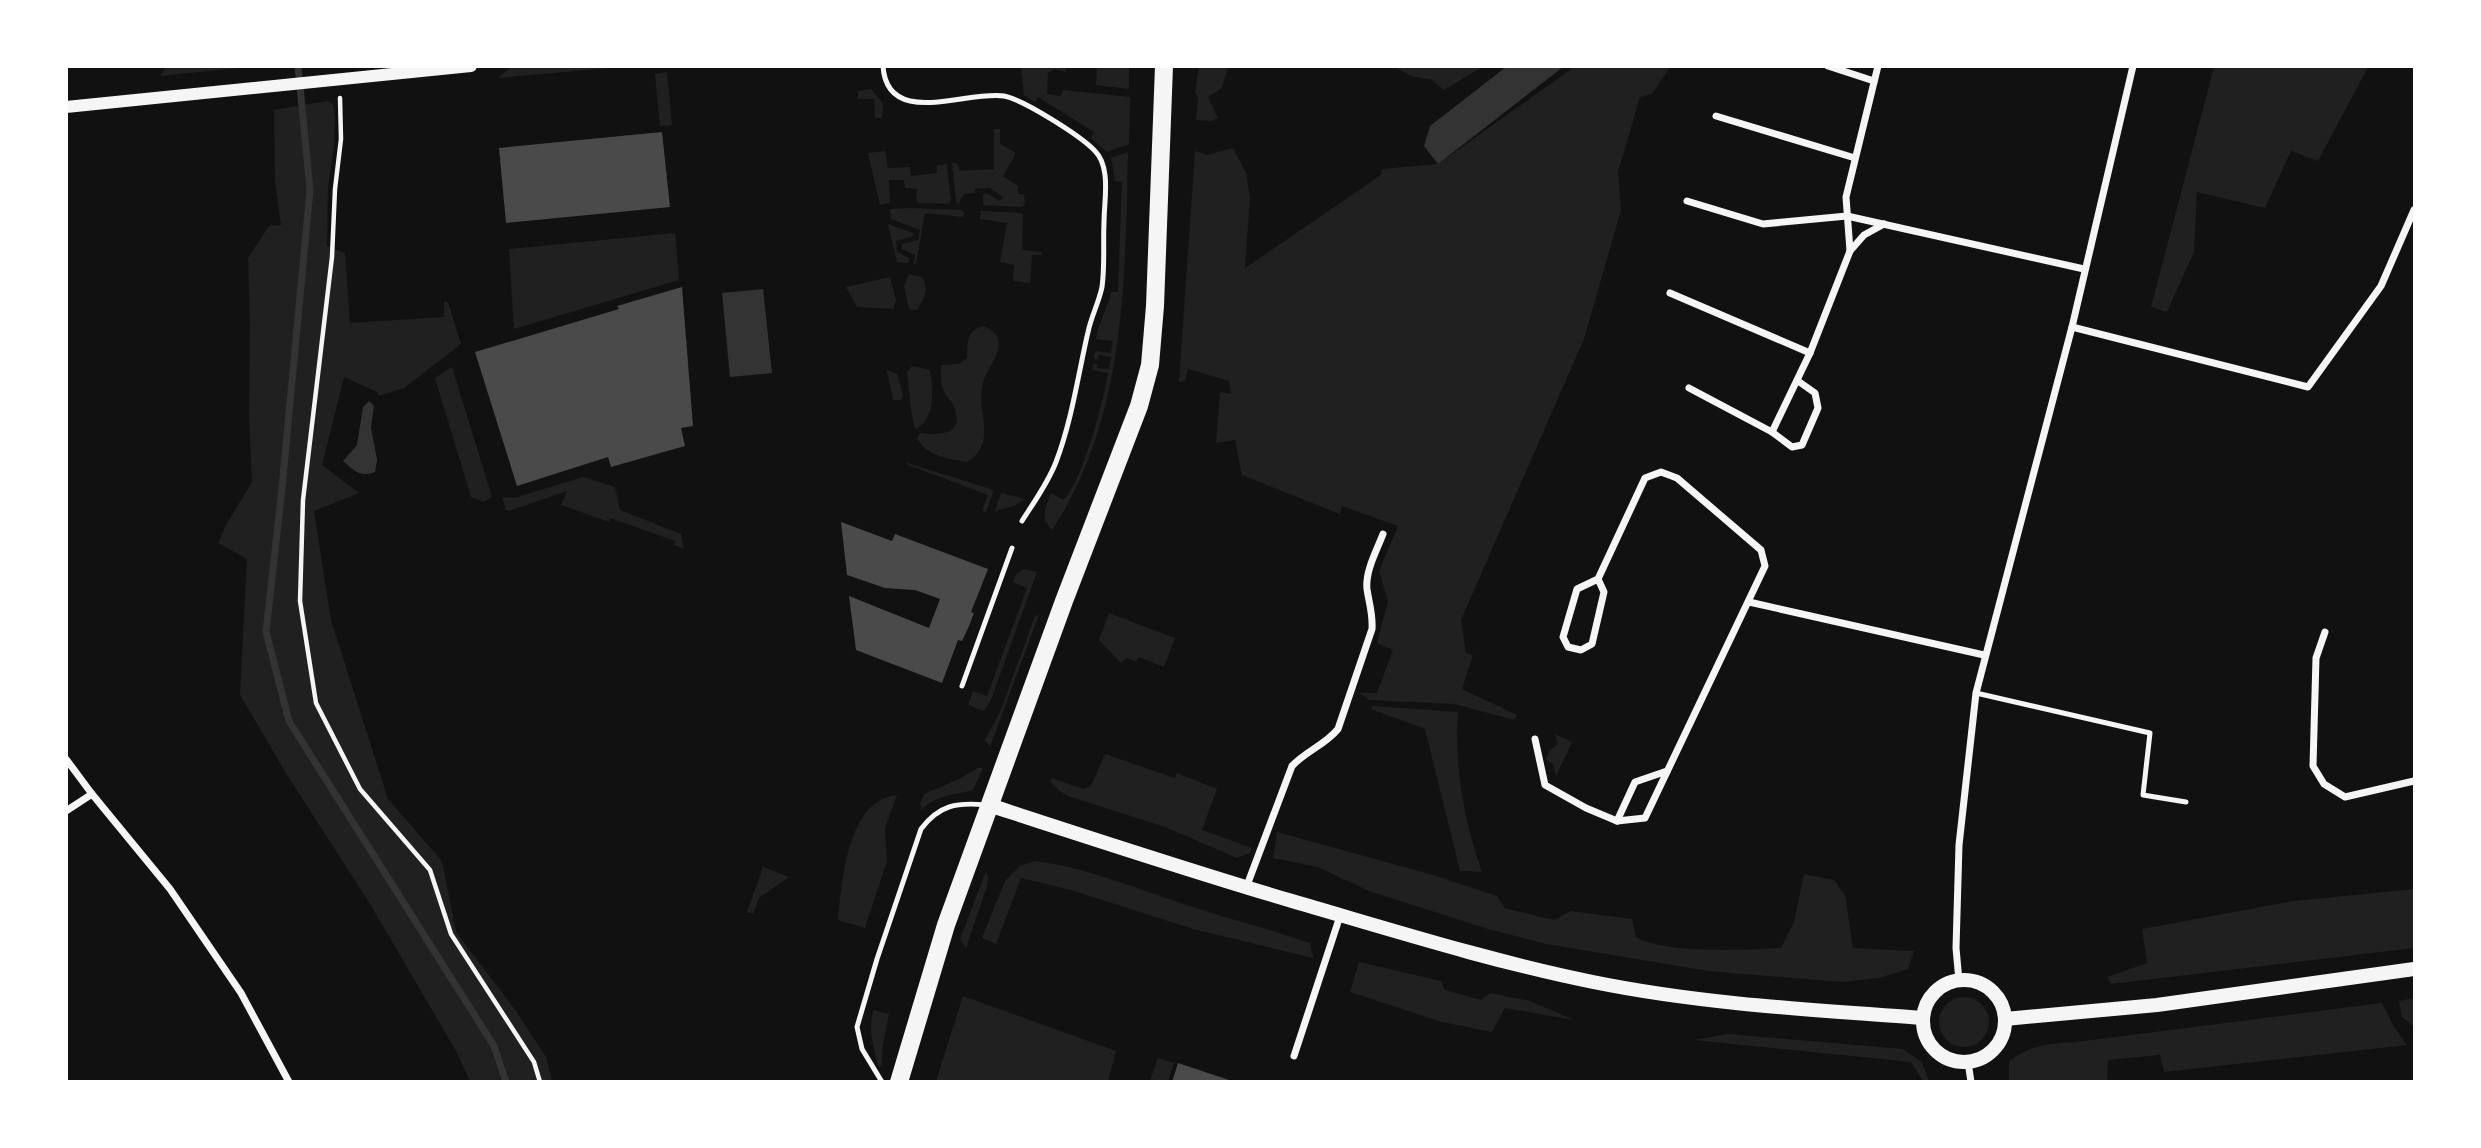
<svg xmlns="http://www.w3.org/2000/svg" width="2481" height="1148" font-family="Helvetica,sans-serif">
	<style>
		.green { fill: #202020 }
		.water { fill: #333 }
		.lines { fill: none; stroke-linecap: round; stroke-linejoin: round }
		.stream { stroke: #333; stroke-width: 7 }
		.building { fill: #4a4a4a }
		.path { stroke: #f5f5f5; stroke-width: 4.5 }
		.service { stroke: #f5f5f5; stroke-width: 5 }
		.minor { stroke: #f5f5f5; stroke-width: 7 }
		.tertiary { stroke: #f5f5f5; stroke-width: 12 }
		.secondary { stroke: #f5f5f5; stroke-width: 14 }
		.primary { stroke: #f5f5f5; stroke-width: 18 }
	</style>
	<rect width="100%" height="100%" fill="#111"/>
	<!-- green -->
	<g class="green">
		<polygon points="532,66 621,66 621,67 498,78 510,68"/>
		<polygon points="1393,66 1482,66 1482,67 1444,90 1432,80 1411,76"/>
		<polygon points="166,67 239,66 239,68 160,76"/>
		<polygon points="1021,67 1066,67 1066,72 1054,69 1048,73 1047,94 1061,96 1063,90 1130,97 1129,144 1107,152 1091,138 1094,132 1038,97 1035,102 1024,95"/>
		<polygon points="1097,67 1129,67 1129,89 1096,85"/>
		<polygon points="1199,67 1228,67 1222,88 1208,97 1218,118 1212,121 1196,120 1198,99 1195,91"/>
		<polygon points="1574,67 1670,67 1652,94 1640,97 1618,172 1621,210 1584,339 1461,620 1466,653 1473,655 1462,689 1517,715 1514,720 1455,704 1369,700 1359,693 1377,693 1393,650 1377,643 1388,601 1379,571 1398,526 1342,506 1340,514 1242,475 1235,440 1216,443 1220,392 1231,394 1229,381 1188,369 1185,381 1179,382 1195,151 1207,155 1233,148 1246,173 1250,198 1245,268 1381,175 1382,169 1438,164"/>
		<polygon points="2214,67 2368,67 2318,161 2291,151 2265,208 2197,192 2194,252 2167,312 2151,307"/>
		<polygon points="667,72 672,125 660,126 655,74"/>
		<polygon points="871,89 883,104 882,118 875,118 874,99 858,99 858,91"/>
		<polygon points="328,101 333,104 335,117 334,146 328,188 327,246 345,253 350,323 444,317 444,302 448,302 461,344 404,388 379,396 377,392 344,377 322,465 359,493 314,511 331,620 388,799 442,861 456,932 516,1011 546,1057 552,1081 470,1081 456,1051 370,904 284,770 240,695 247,559 218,543 226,525 252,482 249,415 250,324 248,258 269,226 281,225 275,181 274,110"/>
		<polygon points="994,129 1000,129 1000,144 1016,153 1003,176 1018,186 1018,194 1024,194 1025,204 1022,207 983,205 983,194 988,194 1000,201 1003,197 990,188 974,189 975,193 964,194 958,205 956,202 952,163 957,163 960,171 994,169"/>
		<polygon points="885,151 888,168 910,167 911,176 937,173 937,165 947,164 951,201 949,204 919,203 916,201 917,189 905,188 904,180 889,180 890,203 880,205 868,153"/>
		<path d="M1128,152C1125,281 1126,418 1052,530L1045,521V509L1051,493L1063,500C1082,484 1104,399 1108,373L1092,370L1093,364H1098L1097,368L1109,369L1111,357L1099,355L1098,360L1094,359L1095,351L1111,353L1113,341L1096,339C1098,322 1108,309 1111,292H1118L1122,182L1115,181L1111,158Z"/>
		<polygon points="910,208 962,210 964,213 963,217 925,213 916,264 914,264 915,255 902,249 902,244 918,240 920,230 891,219 890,209"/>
		<polygon points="981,211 1021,213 1023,215 1022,250 1042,252 1042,255 1032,255 1030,283 1013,281 1014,265 1000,262 1007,223 980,219"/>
		<polygon points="888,224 913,233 913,236 896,241 897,252 909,258 908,263 897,262"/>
		<polygon points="675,233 679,280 514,329 509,249"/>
		<path d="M909,274L922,277C930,290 924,298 917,310L909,309L904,286Z"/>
		<polygon points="890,277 896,301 893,309 857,307 846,287"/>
		<path d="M983,326C1017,339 986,367 982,386C977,414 998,443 967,462C948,459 926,456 917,438L920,433C940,436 965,434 954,407C952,401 947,398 945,393C940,384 941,375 941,365L959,364L967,358C968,342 966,331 983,326Z"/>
		<path d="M912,366L930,370C933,389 936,418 916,429C911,422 909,386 907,373Z"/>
		<polygon points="452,367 492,497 483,502 471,497 435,378"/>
		<polygon points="887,370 897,374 903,395 901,400 893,400"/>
		<polygon points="907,463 994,490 986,512 982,511 988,495 906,464"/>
		<polygon points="583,477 615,487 620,510 681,534 684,549 674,545 675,541 610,518 609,522 561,505 567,491 509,511 506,510 502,497 514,498"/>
		<polygon points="1001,493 1025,499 1014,506 995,511"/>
		<polygon points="1024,569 1037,572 991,700 984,711 968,705 973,691 987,696 1027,588 1013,582 1016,574"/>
		<polygon points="1109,613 1175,638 1164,667 1139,657 1136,662 1127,658 1121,663 1099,640"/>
		<polygon points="1039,615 990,747 985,740 1000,712 1035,616"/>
		<path d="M1373,706L1458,712C1454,765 1464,821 1482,872L1460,871L1425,729L1371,709Z"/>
		<polygon points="1555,734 1572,742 1556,776 1553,764 1546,760 1549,751 1558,744"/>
		<polygon points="1105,754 1175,778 1177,773 1217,789 1202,830 1252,848 1250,853 1237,858 1165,827 1068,796 1058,790 1050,781 1052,778 1083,789 1091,786"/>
		<path d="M978,768H983L973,790C955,795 934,795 922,810L920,804L924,794L959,779Z"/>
		<path d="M897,795L885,828L887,861L865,928L838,920C842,882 847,800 897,795Z"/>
		<path d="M1277,832L1433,875L1497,896L1505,908L1554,920L1571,911L1632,919L1636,937C1663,954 1747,950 1781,948L1794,922L1804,874L1834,880L1845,895L1853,948L1914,951L1908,969L1879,978L1842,982L1708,971L1546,944L1488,929L1369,891L1318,867L1273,858Z"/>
		<path d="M1036,861C1087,868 1132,887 1181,903C1224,918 1267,928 1310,943L1313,958L1193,929L1071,890L1021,878L996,944L982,938L1005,881L1020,866Z"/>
		<polygon points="763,867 789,877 759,898 753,914 747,912"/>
		<polygon points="986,871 988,877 987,886 966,948 960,939"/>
		<polygon points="2414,889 2414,948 2111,984 2107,977 2147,963 2142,929 2294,901"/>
		<polygon points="1359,962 1441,981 1445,990 1481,1000 1490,993 1530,1001 1574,1020 1505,1008 1492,1032 1442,1022 1350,992"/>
		<polygon points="963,996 1116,1051 1108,1081 936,1081"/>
		<circle cx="1964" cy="1022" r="25"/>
		<polygon points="2414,998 2414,1027 2402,1017 2399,1001"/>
		<path d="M2382,1003L2394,1027L2407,1045L2164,1072L2160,1055L2108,1060L2107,1081H2009V1061C2033,1044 2049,1044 2076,1042Z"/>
		<path d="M873,1010L889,1014L882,1050V1066L879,1067C873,1047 868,1030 873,1010Z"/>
		<polygon points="1728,1034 1903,1049 1922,1062 1929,1081 1923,1081 1911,1062 1694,1040"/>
		<polygon points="1158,1058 1174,1063 1168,1081 1150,1081"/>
	</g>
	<!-- water -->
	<g class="water">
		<polygon points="1506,67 1563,67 1438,164 1424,146 1430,126"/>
		<polygon points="763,289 772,373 730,377 722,293"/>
		<path d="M369,401L374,406L371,427L377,460L375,472C361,478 353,470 343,461L357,445L363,407Z"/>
	</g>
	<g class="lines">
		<!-- stream -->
		<polyline class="stream" points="298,66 310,190 282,488 266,632 289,721 494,1046 506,1082"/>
	</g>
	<!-- building -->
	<g class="building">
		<polygon points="662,132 670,207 506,223 499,148"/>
		<polygon points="682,287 693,426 681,428 685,446 611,467 608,457 517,486 475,352 619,309 617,306"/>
		<polygon points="841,522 892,541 895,534 988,569 971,612 974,613 969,626 962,641 958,640 942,683 856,650 849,596 929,628 940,599 915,590 885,588 847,575"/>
		<polygon points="1178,1063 1232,1081 1232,1082 1172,1082"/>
	</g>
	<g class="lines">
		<!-- path -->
		<polyline class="path" points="340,98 341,139 335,189 332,257 303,500 300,601 316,703 360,789 430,870 451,934 534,1062 540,1082"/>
		<!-- service -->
		<g class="service">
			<path d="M883,66C887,129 967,90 1004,96C1024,100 1081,136 1095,151C1101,157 1104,167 1105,175C1107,190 1104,208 1104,223C1103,243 1105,266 1102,287C1099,302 1091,317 1088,332C1078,375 1072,420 1056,462C1048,483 1034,502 1022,521"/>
			<polyline points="962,686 1012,548"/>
			<polyline points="1976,693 2150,733 2143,795 2186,802"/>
			<path d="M882,1082L862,1049L857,1027L877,959L921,829C939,805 957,802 986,805"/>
		</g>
		<!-- minor -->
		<g class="minor">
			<polyline points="1828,66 1874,81"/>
			<polyline points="1716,116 1855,158"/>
			<polyline points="1687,201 1763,224 1847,216 2084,269"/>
			<polyline points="1850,251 1864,235 1884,224"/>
			<polyline points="1670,293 1810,353"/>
			<polyline points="2072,327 2308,387 2381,286 2414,210"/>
			<polyline points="1689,388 1772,432 1810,353 1850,251 1846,197 1878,66"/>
			<polyline points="1772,432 1792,447 1802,445 1818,408 1815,393 1798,381"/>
			<polyline points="1749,602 1984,655"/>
			<polyline points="2325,632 2316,658 2313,766 2324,784 2345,797 2414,781"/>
			<polyline points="1535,739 1545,785 1586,808 1617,821 1645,818 1765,566 1761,550 1677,478 1661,472 1645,478 1598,579 1577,589 1563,637 1568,647 1581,650 1592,644 1604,592 1598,579"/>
			<polyline points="66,759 92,794 170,889 241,993 289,1082"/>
			<polyline points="66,811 92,794"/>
			<polyline points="1617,821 1635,782 1667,771"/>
			<path d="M1246,888L1292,766C1306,751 1325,745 1338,729L1372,629C1373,614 1369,603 1367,589C1365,571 1377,550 1383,534"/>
			<polyline points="1959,981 1956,948 1959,845 1976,693 2072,327 2133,66"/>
			<polyline points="1294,1056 1340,916"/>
			<polyline points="1968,1062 1971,1082"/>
		</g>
		<!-- tertiary -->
		<polyline class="tertiary" points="66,107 471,66"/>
		<!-- secondary -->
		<g class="secondary">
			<path d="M989,805C1090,838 1190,871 1292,901C1392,930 1490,961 1593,982C1701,1004 1813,1010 1923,1018"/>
			<circle cx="1964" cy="1021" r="41"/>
			<polyline points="2005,1019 2157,1005 2414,969"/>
		</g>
		<!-- primary -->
		<polyline class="primary" points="899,1082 946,925 1064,601 1139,406 1150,365 1155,306 1164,66"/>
	</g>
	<!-- border -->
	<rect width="2481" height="1148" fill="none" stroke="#ffffff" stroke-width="136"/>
</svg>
